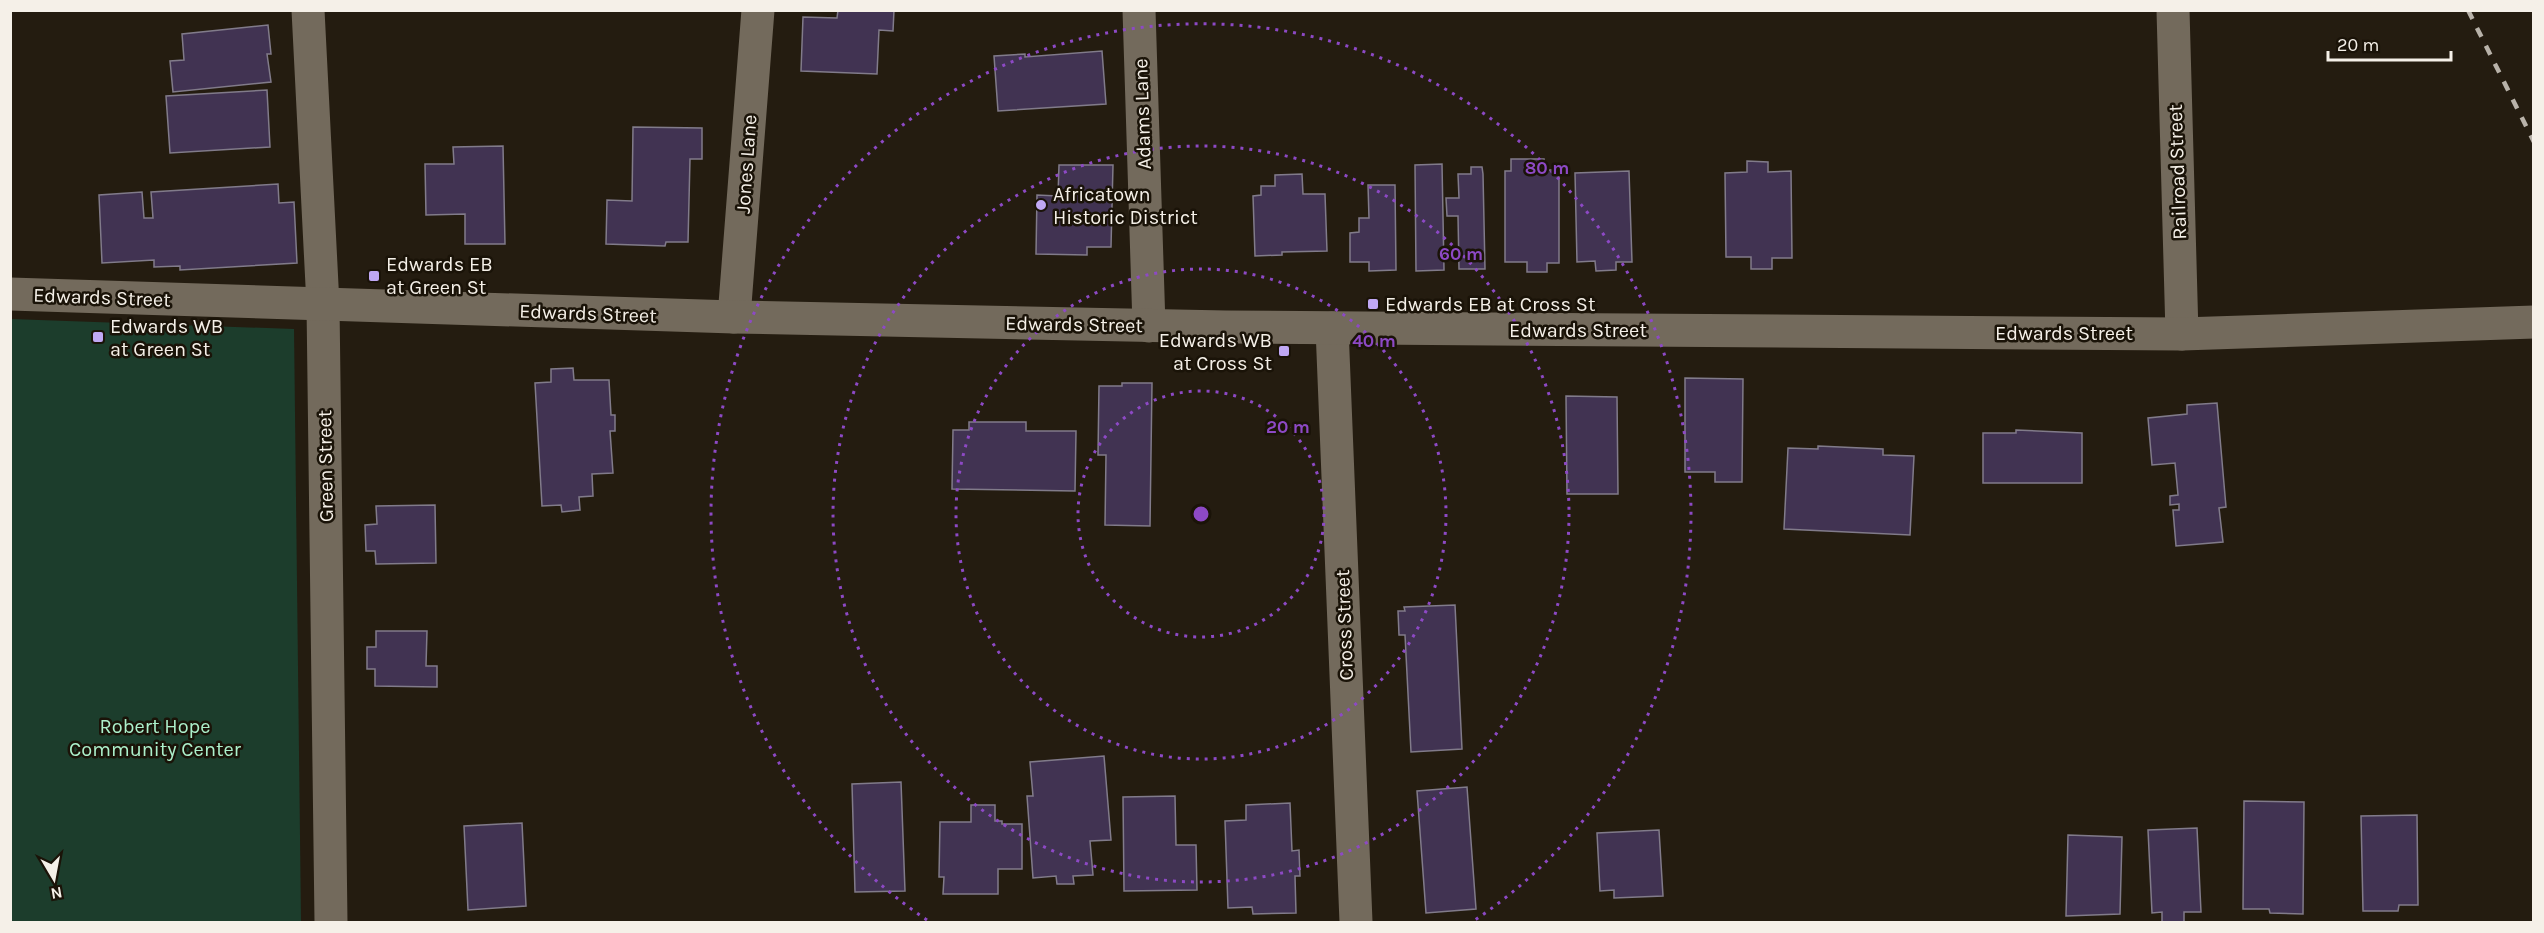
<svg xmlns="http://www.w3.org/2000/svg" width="2544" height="933" font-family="Karla,sans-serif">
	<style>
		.green { fill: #1c3d2c }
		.building { fill: #413352; stroke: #817b8a; stroke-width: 1.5 }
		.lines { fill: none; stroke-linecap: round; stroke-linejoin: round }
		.minor { stroke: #736a5c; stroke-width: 33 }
		.tertiary { stroke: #736a5c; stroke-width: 33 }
		.rail { stroke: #b8b2a9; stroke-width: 4.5; stroke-dasharray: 10 10; stroke-linecap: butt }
		.ring { fill: none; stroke: #8d49c5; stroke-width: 3; stroke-dasharray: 3 6 }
		.poi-dot { fill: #c0a8f4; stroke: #1a1308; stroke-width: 2 }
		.labels { text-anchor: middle; stroke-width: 5; stroke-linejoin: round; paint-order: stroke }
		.street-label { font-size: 20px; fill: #f5f0e8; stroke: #1a1308 }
		.poi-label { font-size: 20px; fill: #f5f0e8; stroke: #1a1308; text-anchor: start }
		.park-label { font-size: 20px; fill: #acf0cb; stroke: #1a1308 }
		.centre { fill: #8d49c5; stroke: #1a1308; stroke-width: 3 }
		.ring-label { font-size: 18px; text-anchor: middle; font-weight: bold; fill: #8d49c5; stroke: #1a1308; stroke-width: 5; stroke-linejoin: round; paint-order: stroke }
	</style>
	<rect width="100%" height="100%" fill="#241c10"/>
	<!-- green -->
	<polygon class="green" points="11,319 294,329 301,922 11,922"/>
	<!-- building -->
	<g class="building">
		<polygon points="838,10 894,10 893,31 879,30 877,74 801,71 803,17 837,18"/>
		<polygon points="268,25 271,54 267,54 271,82 173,92 170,61 184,60 182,34"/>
		<polygon points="1102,51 1106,104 998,111 994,56 1025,54 1025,57"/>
		<polygon points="267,90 270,147 170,153 166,96"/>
		<polygon points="633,127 702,128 702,159 690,159 688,242 666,242 665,246 606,244 607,200 632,201"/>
		<polygon points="503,146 505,244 465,244 465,214 426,215 425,164 454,164 453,147"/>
		<polygon points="1511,159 1544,159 1544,170 1559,170 1559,263 1547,263 1547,272 1527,272 1527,262 1505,262 1505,171 1511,171"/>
		<polygon points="1747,161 1768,162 1768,172 1791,171 1792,258 1772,258 1772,269 1751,269 1751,257 1726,257 1725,173 1747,172"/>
		<polygon points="1442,164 1444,270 1416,271 1415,165"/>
		<polygon points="1059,165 1113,165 1111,247 1087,247 1087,255 1036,254 1037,195 1058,196"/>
		<polygon points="1471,167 1482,167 1483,174 1485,269 1459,269 1458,216 1447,216 1446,198 1459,198 1458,174 1471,174"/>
		<polygon points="1629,171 1632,262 1616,262 1616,270 1596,271 1595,261 1577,262 1575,173"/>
		<polygon points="1302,174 1303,194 1325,194 1327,251 1282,252 1282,255 1255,256 1253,196 1261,195 1261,186 1275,186 1275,175"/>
		<polygon points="278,184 279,203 294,202 297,263 180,270 180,266 154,267 154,260 102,263 99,195 142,192 144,218 153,218 151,192"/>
		<polygon points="1368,185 1395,185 1396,270 1369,271 1369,262 1350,262 1350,233 1359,232 1359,218 1369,218"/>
		<polygon points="573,368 574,380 609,380 611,415 615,415 615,431 610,431 613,473 592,474 593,496 579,497 580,510 562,512 561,505 542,506 535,383 551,382 551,369"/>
		<polygon points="1685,378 1743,379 1742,482 1715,482 1715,472 1685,472"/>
		<polygon points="1122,383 1152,383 1150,526 1105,525 1106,455 1098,455 1099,386 1122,386"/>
		<polygon points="1566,396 1617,397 1618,494 1567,494"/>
		<polygon points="2217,403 2226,507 2219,508 2223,542 2176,546 2173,510 2179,510 2179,504 2170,505 2170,496 2178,495 2175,463 2152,465 2148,418 2187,414 2187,405"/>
		<polygon points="969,422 1026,422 1026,431 1076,431 1075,491 952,489 953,430 969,430"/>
		<polygon points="2016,430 2082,433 2082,483 1983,483 1983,433 2016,433"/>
		<polygon points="1818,446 1883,449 1883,455 1914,456 1910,535 1784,529 1788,448 1818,449"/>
		<polygon points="435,505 436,563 376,564 375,551 366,551 365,525 377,524 376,506"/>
		<polygon points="1455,605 1462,749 1411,752 1405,635 1399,635 1398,611 1405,611 1404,607"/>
		<polygon points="376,631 427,631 426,666 437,666 437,687 375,686 375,669 367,669 367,647 376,647"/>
		<polygon points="1104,756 1111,840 1090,841 1093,875 1073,876 1074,884 1057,884 1056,876 1033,878 1027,796 1033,796 1030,762"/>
		<polygon points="901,782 905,891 855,892 852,784"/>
		<polygon points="1467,787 1476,909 1426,913 1417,791"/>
		<polygon points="1175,796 1176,845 1196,845 1197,890 1124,891 1123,797"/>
		<polygon points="2244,801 2304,802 2303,914 2270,913 2269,909 2243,909"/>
		<polygon points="1290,803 1292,851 1299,850 1300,876 1295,876 1296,913 1253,914 1252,907 1228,908 1225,821 1246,820 1246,805"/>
		<polygon points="971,805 995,805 995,821 1002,821 1002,824 1022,824 1022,869 998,869 998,894 943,894 944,877 939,877 940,822 971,822"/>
		<polygon points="2417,815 2418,905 2399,905 2398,911 2363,911 2361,816"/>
		<polygon points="522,823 526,906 468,910 464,826"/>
		<polygon points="2197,828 2201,912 2184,912 2184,922 2162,922 2162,912 2152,913 2148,830"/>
		<polygon points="1659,830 1663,896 1614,898 1614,890 1600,891 1597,833"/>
		<polygon points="2068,835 2122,837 2120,914 2066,916"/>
	</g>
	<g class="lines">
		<!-- minor -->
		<g class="minor">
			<polyline points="308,10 323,305 331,922"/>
			<polyline points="1139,10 1149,326"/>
			<polyline points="2173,10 2182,334"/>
			<polyline points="734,317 758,10"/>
			<polyline points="1332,328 1356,922"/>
		</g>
		<!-- tertiary -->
		<polyline class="tertiary" points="10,294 734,317 1226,327 2182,334 2534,322"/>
		<!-- rail -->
		<polyline class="rail" points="2468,10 2534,142"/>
	</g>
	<!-- distance rings -->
	<g class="ring">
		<circle cx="1201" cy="514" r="123"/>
		<circle cx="1201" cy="514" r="245"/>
		<circle cx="1201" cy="514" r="368"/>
		<path d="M927 920A490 490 0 1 1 1475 920"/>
	</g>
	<!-- markers -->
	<g class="poi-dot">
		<circle cx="1041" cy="205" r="6"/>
		<rect x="368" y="270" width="12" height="12" rx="3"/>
		<rect x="1367" y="298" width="12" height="12" rx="3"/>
		<rect x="92" y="331" width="12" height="12" rx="3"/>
		<rect x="1278" y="345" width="12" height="12" rx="3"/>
	</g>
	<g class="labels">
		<!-- street labels -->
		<g class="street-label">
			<text transform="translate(1142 114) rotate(-92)" y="7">Adams Lane</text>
			<text transform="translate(746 164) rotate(-86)" y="7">Jones Lane</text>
			<text transform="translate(2177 172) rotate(-92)" y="7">Railroad Street</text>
			<text transform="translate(102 297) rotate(2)" y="7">Edwards Street</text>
			<text transform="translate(588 313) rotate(2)" y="7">Edwards Street</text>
			<text transform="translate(1074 324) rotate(1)" y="7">Edwards Street</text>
			<text x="1578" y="337">Edwards Street</text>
			<text x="2064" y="340">Edwards Street</text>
			<text transform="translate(325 466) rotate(-91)" y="7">Green Street</text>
			<text transform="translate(1344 625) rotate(-92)" y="7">Cross Street</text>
		</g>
		<!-- poi labels -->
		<g class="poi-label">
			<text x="1053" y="201">Africatown<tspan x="1053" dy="23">Historic District</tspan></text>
			<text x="386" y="271">Edwards EB<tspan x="386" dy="23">at Green St</tspan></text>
			<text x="1385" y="311">Edwards EB at Cross St</text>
			<text x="110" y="333">Edwards WB<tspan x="110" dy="23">at Green St</tspan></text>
			<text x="1272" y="347" text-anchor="end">Edwards WB<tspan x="1272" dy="23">at Cross St</tspan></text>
		</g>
		<!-- park labels -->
		<g class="park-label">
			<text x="155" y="733">Robert Hope<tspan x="155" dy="23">Community Center</tspan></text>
		</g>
	</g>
	<circle cx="1201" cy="514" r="9" class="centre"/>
	<g class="ring-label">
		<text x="1547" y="174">80 m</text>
		<text x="1461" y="260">60 m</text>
		<text x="1374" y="347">40 m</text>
		<text x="1288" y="433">20 m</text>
	</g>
	<!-- border -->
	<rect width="2544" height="933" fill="none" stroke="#f5f0e8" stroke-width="24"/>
	<!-- north arrow -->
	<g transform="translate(54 879) rotate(170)" stroke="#1a1308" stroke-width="4.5" paint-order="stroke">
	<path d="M0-4.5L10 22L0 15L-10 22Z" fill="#f5f0e8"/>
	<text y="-9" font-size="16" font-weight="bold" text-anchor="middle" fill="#f5f0e8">N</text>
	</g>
	<!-- scale -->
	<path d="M2328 51v9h123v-9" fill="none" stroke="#f5f0e8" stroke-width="3"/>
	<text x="2337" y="51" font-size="18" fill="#f5f0e8" stroke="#1a1308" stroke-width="4.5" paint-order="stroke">20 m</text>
</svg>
